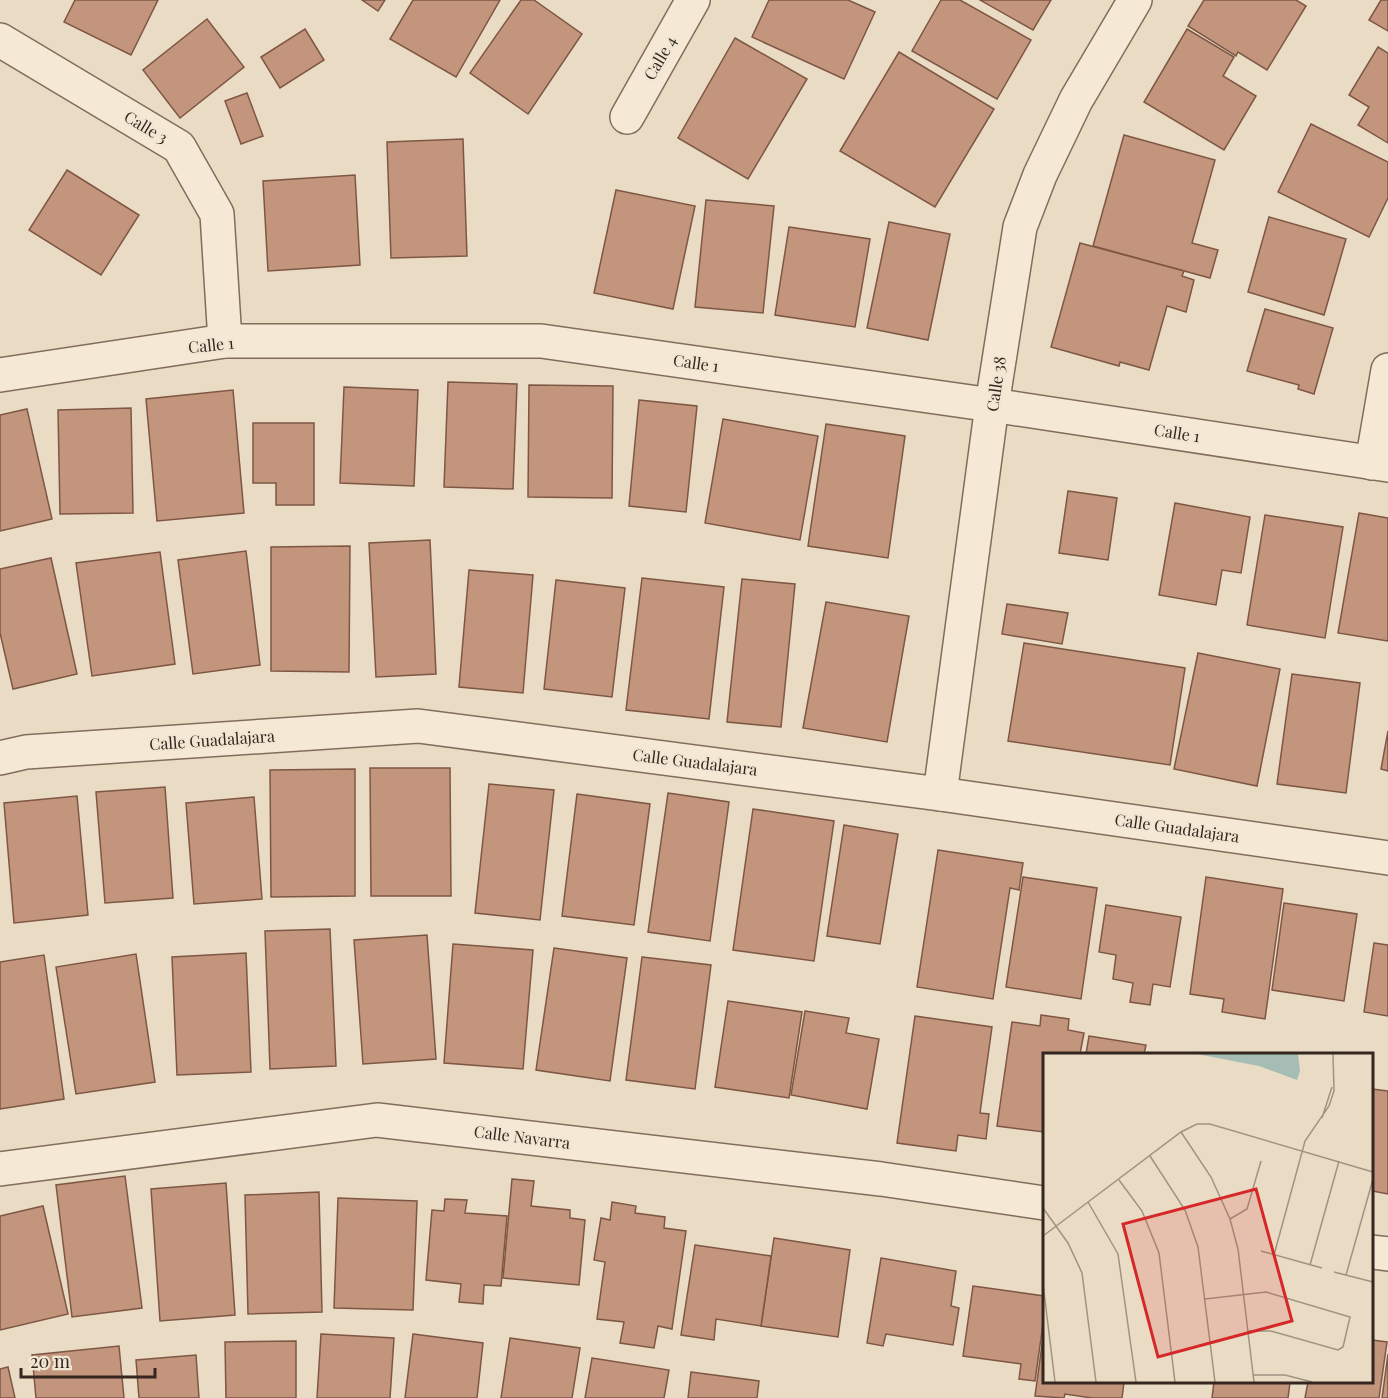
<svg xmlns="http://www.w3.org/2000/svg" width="1388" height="1398" font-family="'Playfair Display',serif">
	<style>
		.building { fill: #c4957d; stroke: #7e5744; stroke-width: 1.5 }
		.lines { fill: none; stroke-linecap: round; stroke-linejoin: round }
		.minor-casing { stroke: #826d5c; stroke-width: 36 }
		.minor { stroke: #f5e9d6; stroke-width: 33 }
		.labels { text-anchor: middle; stroke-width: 4.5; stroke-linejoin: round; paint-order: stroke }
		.street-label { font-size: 16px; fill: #33271f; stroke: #f1e6d2 }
		.inset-road { fill: none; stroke: #a09382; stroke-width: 1.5 }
		.view { fill: #d62828; fill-opacity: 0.15; stroke: #d62828; stroke-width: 3 }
		.inset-edge { fill: none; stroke: #33271f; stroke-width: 3 }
	</style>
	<rect width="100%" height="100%" fill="#e9dbc4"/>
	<!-- building -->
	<g class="building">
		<polygon points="75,0 158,0 131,55 64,22"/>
		<polygon points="362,0 385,0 378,11"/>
		<polygon points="413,0 500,0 456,77 390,39"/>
		<polygon points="521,0 534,0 582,34 528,114 470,73"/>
		<polygon points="769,0 848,0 875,12 844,79 752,37"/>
		<polygon points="941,0 960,0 1031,40 997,99 912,51"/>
		<polygon points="980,0 1051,0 1033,30"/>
		<polygon points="1204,0 1296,0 1306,6 1267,70 1238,52 1236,56 1188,26"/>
		<polygon points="1381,0 1388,0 1388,31 1369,20"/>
		<polygon points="207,19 244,67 180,118 143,70"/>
		<polygon points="305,29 324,60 280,88 261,57"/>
		<polygon points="1187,29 1234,57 1223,76 1256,96 1224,150 1144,102"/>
		<polygon points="735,38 807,79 748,179 678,138"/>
		<polygon points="1378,47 1388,53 1388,143 1358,125 1369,107 1349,95"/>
		<polygon points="899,52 994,109 935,207 840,151"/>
		<polygon points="247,93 263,136 241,144 225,101"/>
		<polygon points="1311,124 1388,162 1388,198 1369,237 1278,192"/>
		<polygon points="1124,135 1215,160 1192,243 1218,250 1210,278 1093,246"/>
		<polygon points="463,139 467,256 391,258 387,142"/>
		<polygon points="67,170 139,215 101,275 29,230"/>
		<polygon points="355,175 360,265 268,271 263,181"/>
		<polygon points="616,190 695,206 673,309 594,293"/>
		<polygon points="706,200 774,206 763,313 695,307"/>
		<polygon points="1269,217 1346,239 1324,315 1248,292"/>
		<polygon points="889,222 950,234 928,340 867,328"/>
		<polygon points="789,227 870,239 855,327 775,315"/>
		<polygon points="1080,243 1184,271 1182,276 1194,280 1186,312 1167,306 1149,370 1120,362 1119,366 1051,347"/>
		<polygon points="1265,309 1333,328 1314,394 1298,389 1299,385 1247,371"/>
		<polygon points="448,382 517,384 513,489 444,487"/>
		<polygon points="529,385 613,386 612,498 528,497"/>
		<polygon points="344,387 418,390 414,486 340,483"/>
		<polygon points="233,390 244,513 157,521 146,399"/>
		<polygon points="639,400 697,406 686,512 629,506"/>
		<polygon points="131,408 133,513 60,514 58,410"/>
		<polygon points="27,409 52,519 0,531 0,415"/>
		<polygon points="723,419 818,436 800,540 705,523"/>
		<polygon points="253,423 314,423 314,505 276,505 276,483 253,483"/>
		<polygon points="826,424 905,436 888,558 808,546"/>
		<polygon points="1068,491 1117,498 1108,560 1059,553"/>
		<polygon points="1175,503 1250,517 1241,573 1222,570 1216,605 1159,595"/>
		<polygon points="1359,513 1388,518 1388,641 1338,633"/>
		<polygon points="1265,515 1343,527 1325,638 1247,625"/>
		<polygon points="430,540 436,674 376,677 369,543"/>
		<polygon points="350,546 349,672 271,671 271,547"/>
		<polygon points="246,551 260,665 193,674 178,560"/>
		<polygon points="160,552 175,664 92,676 76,563"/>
		<polygon points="51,558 77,674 13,689 0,633 0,569"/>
		<polygon points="469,570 533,575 523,693 459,687"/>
		<polygon points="642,578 724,587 709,719 626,710"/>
		<polygon points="742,579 795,584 781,727 727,722"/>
		<polygon points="556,580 625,588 612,697 544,689"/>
		<polygon points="826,602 909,616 887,742 803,728"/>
		<polygon points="1007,604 1068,613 1062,644 1002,634"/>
		<polygon points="1024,643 1185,668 1170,765 1008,741"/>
		<polygon points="1198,653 1280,669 1257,786 1174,769"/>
		<polygon points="1292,674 1360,683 1346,793 1277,784"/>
		<polygon points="1388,731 1388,771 1381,769"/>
		<polygon points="370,768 450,768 451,896 371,896"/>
		<polygon points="355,769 355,896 271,897 270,770"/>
		<polygon points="489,784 554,790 540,920 475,913"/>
		<polygon points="165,787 173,898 105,903 96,792"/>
		<polygon points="668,793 729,802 710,941 648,932"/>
		<polygon points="577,794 650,804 634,925 562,916"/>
		<polygon points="77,796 88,915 14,923 4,803"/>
		<polygon points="254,797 262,899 194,904 186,803"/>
		<polygon points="753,809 834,821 814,961 733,950"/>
		<polygon points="844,825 898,834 880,944 827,936"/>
		<polygon points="938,850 1023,863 1019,890 1010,888 993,999 917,987"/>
		<polygon points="1023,877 1097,888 1081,999 1006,987"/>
		<polygon points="1206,877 1283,889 1265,1019 1222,1012 1224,999 1190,994"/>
		<polygon points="1284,903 1357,914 1344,1001 1272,990"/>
		<polygon points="1106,905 1181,917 1170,987 1153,984 1150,1005 1130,1002 1133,983 1113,979 1116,955 1099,952"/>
		<polygon points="330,929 336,1066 270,1069 265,931"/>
		<polygon points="427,935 436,1059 363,1064 354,940"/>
		<polygon points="1374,943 1388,945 1388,1016 1364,1012"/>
		<polygon points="453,944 533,950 523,1069 444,1063"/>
		<polygon points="554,948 627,958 610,1081 536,1070"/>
		<polygon points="246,953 251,1072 177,1075 172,957"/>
		<polygon points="136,954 155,1082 76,1094 56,967"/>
		<polygon points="44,955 64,1099 0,1109 0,962"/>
		<polygon points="642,957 711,965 695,1089 626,1080"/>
		<polygon points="728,1001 802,1012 789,1098 715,1087"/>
		<polygon points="805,1011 849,1018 846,1033 879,1039 867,1109 791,1095"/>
		<polygon points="1041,1015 1069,1019 1068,1030 1084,1033 1080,1054 1044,1054 1044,1132 997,1126 1012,1022 1040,1026"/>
		<polygon points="915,1016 992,1027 980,1113 989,1114 986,1139 958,1135 956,1151 897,1143"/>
		<polygon points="1089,1036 1146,1045 1144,1054 1086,1054"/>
		<polygon points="1372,1089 1388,1091 1388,1194 1372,1191"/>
		<polygon points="125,1176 142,1308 72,1317 56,1185"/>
		<polygon points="512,1179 534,1181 531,1206 570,1210 570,1218 585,1220 579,1285 503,1278"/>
		<polygon points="226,1183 235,1315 160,1321 151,1189"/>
		<polygon points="319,1192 322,1312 248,1314 245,1195"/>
		<polygon points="338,1198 417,1201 413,1310 334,1308"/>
		<polygon points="445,1199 467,1200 465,1213 507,1216 501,1286 484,1285 483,1304 459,1302 461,1284 426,1280 432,1210 444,1211"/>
		<polygon points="612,1202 636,1206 635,1213 665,1217 664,1228 686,1231 672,1329 658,1326 654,1348 620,1343 624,1322 597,1319 605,1262 594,1260 601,1218 610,1220"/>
		<polygon points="43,1206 68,1314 0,1330 0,1216"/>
		<polygon points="774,1238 850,1250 838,1337 761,1326"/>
		<polygon points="695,1245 771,1256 761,1326 716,1319 714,1340 681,1335"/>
		<polygon points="881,1258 956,1271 951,1306 959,1308 953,1345 886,1334 883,1346 867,1343"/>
		<polygon points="973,1286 1044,1296 1044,1317 1035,1381 1019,1379 1021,1364 963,1356"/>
		<polygon points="1044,1330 1044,1382 1124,1382 1122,1398 1092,1398 1065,1394 1064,1398 1035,1396"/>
		<polygon points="321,1334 394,1338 390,1398 317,1398"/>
		<polygon points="413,1334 483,1343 477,1398 405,1398"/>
		<polygon points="510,1338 580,1348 572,1398 501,1398"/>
		<polygon points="1372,1340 1387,1342 1379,1398 1305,1398 1308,1382 1372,1382"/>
		<polygon points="296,1341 296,1398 226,1398 225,1342"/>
		<polygon points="119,1346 124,1398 36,1398 32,1355"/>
		<polygon points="1388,1354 1388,1398 1382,1398"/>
		<polygon points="196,1355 199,1398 139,1398 136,1360"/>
		<polygon points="592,1358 669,1370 664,1398 585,1398"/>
		<polygon points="8,1367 15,1398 0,1398 0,1369"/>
		<polygon points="691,1372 759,1381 757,1398 688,1398"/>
		<polygon points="1214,1382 1290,1382 1288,1398 1212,1398"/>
	</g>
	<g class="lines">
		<!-- minor casing -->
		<g class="minor-casing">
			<g id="minor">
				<polyline points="0,40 179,147 217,214 225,341"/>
				<polyline points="627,117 693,0"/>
				<polyline points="0,375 225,341 541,341 992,405 1388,465"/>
				<polyline points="1372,463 1388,370"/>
				<polyline points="0,758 26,752 418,726 940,794 1388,858"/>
				<polyline points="940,794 992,405 1020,227 1040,175 1076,100 1135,0"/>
				<polyline points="0,1169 377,1120 881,1179 1044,1203"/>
				<polyline points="1372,1252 1388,1254"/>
			</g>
		</g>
		<!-- minor -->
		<use href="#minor" class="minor"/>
	</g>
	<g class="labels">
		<!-- street labels -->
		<g class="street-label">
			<text transform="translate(660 58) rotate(-60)" y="6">Calle 4</text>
			<text transform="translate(146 127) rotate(31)" y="6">Calle 3</text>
			<text transform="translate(211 345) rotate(-6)" y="6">Calle 1</text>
			<text transform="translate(696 363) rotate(8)" y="6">Calle 1</text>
			<text transform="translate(996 384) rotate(-82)" y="6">Calle 38</text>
			<text transform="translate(1177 433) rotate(9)" y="6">Calle 1</text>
			<text transform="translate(212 740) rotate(-4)" y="6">Calle Guadalajara</text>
			<text transform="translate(695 762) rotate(7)" y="6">Calle Guadalajara</text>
			<text transform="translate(1177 828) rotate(8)" y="6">Calle Guadalajara</text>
			<text transform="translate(522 1137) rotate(7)" y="6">Calle Navarra</text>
		</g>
	</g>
	<!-- overview -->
	<g transform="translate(1043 1053)">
		<rect width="330" height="330" fill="#e9dbc4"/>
		<path d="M154,1H255L257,18L254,27L216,13Z" fill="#a5bdb4"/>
		<path class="inset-road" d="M279,65L289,34M138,79L168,124L187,166L195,196L211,329M107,103L142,157L155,194L172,329M76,127L99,158L116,200L132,329M45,149L75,201L93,329M0,155L25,190L39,220L53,329M187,166L204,156L218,108M0,183L138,79L154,71H167L330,119M218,198L279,215M231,202L262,88L286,53L291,38L290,1M267,212L296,108M291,219L330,229M303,222L330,126M0,231L12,329M162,246L223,239L307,264L300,294L295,297L228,278H204M210,322H242L269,329"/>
		<path class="view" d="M213,136L249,268L115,304L80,171Z"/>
		<rect width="330" height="330" class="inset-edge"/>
	</g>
	<!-- scale -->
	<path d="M21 1368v9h134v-9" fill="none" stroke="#33271f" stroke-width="3"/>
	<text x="30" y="1368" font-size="18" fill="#33271f" stroke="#f1e6d2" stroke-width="4.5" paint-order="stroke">20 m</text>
</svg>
